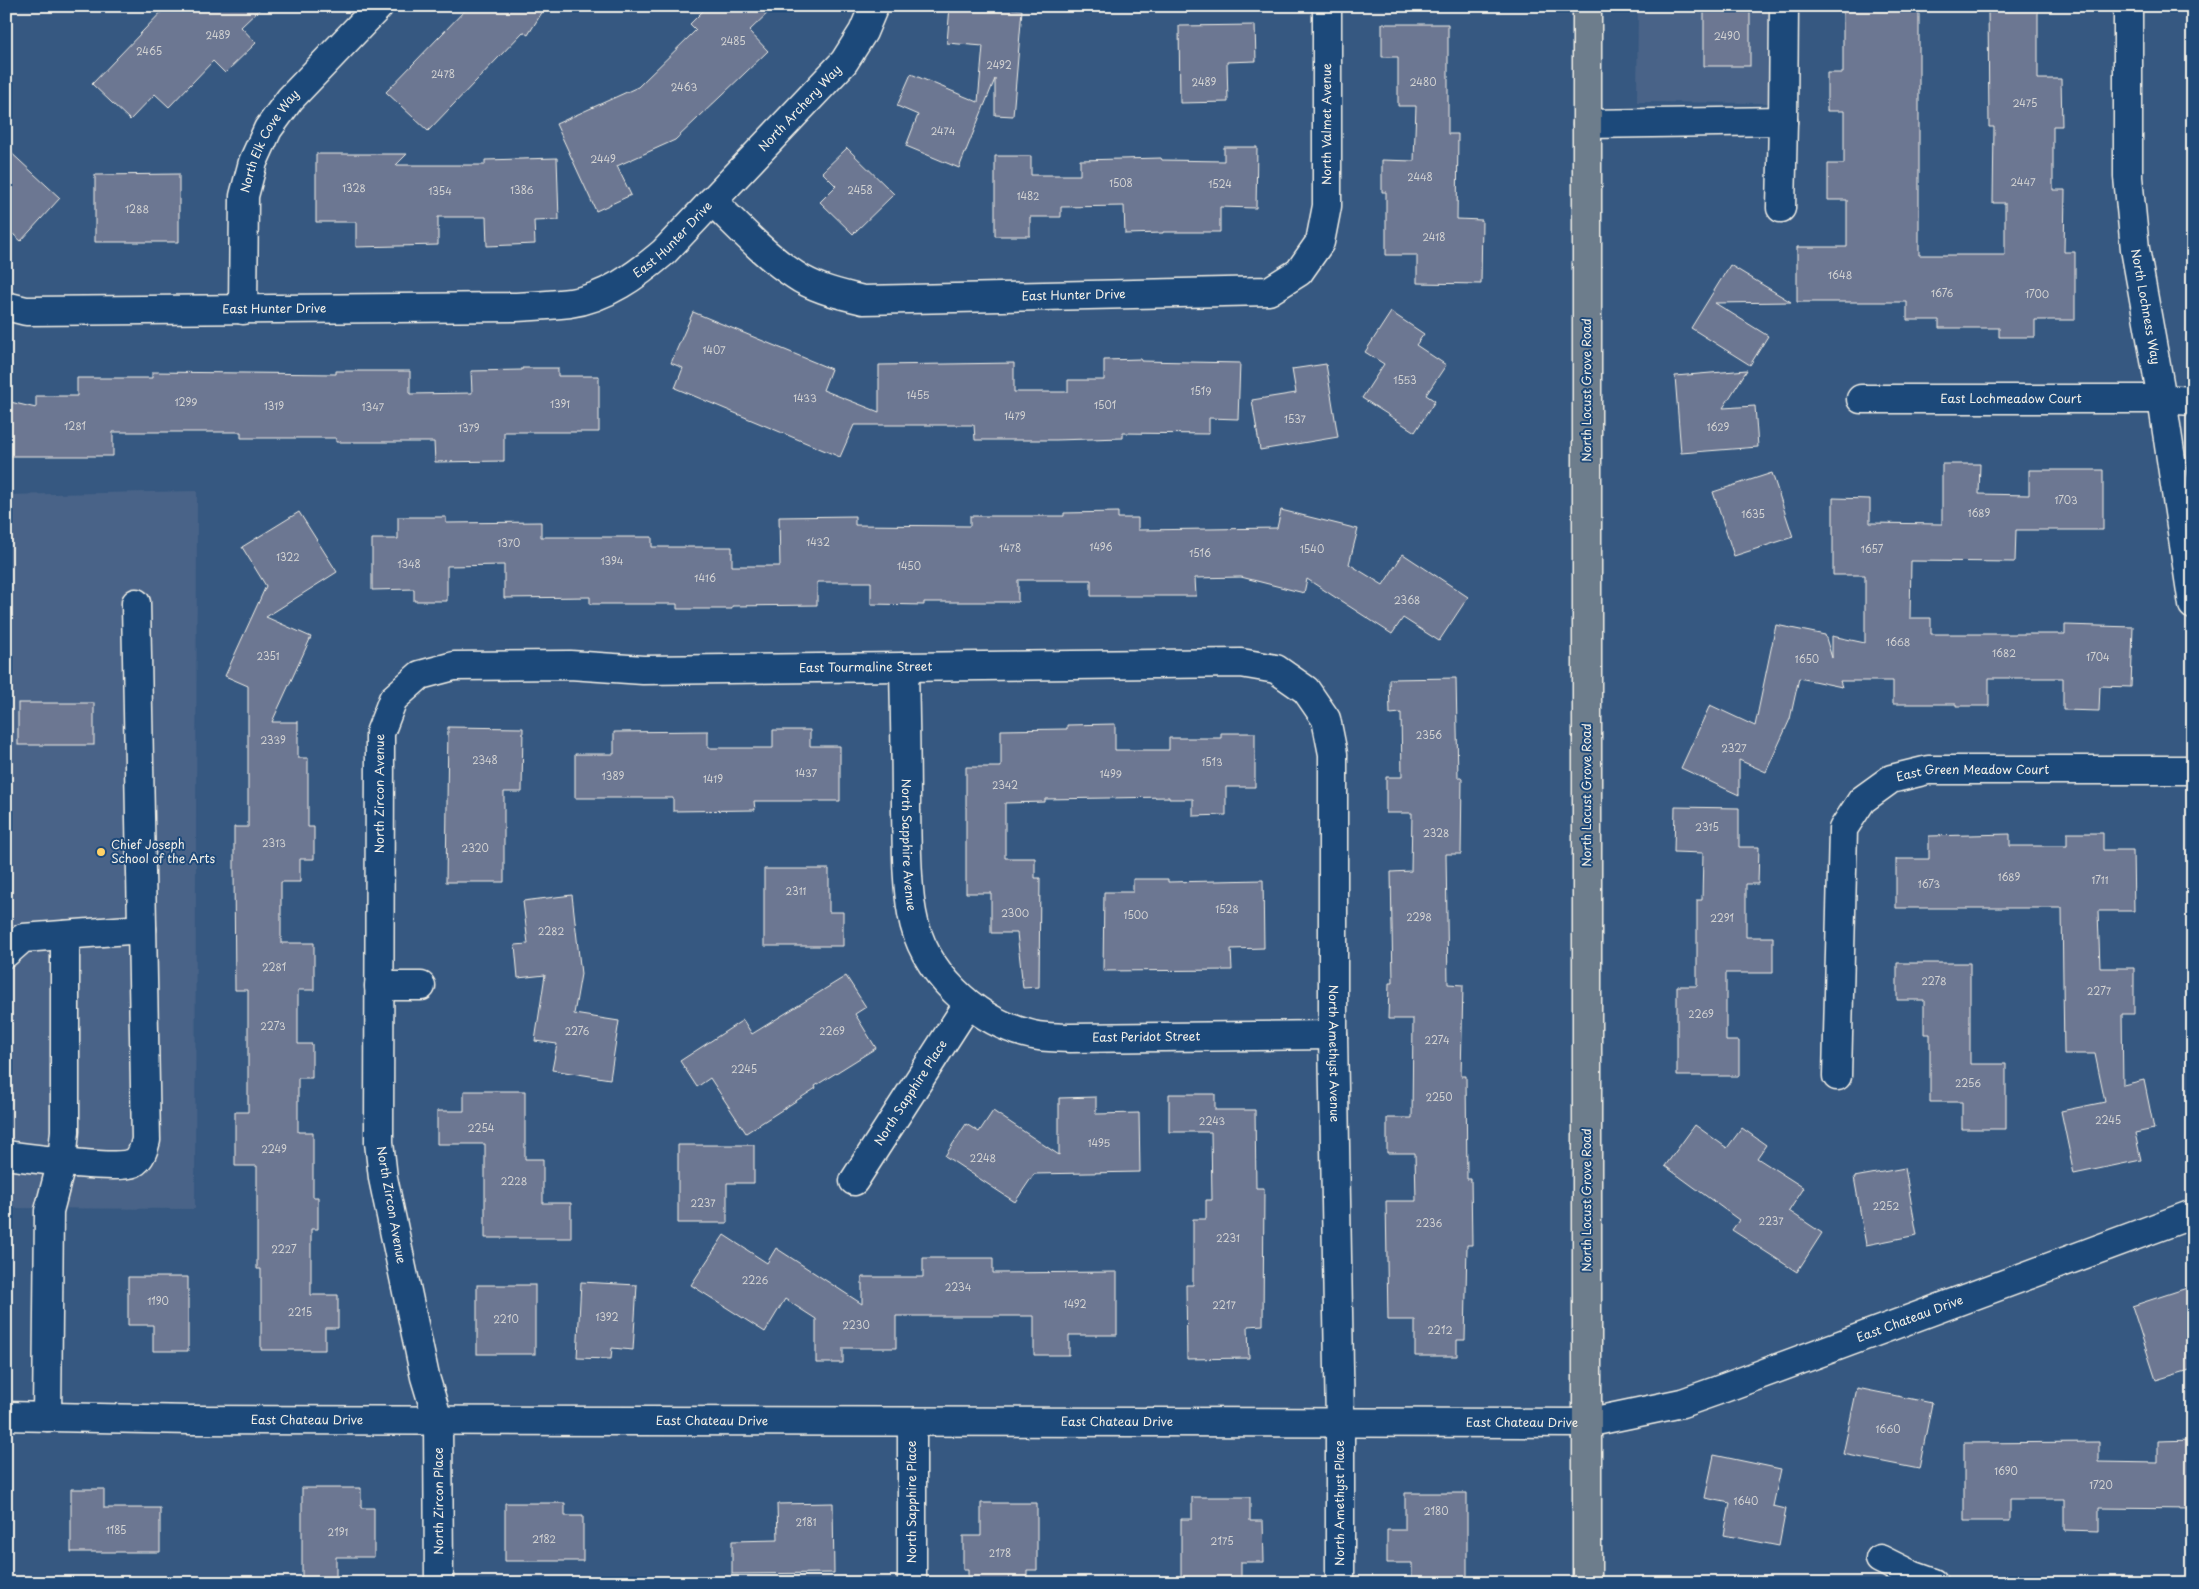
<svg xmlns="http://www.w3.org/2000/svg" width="2199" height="1589" font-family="'Playpen Sans',sans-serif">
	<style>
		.built { fill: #496488 }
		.building { fill: #6c7792; stroke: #f4f1e8 }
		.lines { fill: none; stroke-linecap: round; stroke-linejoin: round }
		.minor-casing { stroke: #f4f1e8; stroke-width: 31 }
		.major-casing { stroke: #f4f1e8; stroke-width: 31 }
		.minor { stroke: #1f4a7a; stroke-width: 28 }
		.major { stroke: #6d7d8c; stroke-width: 28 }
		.poi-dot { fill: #ffd166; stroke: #1f4a7a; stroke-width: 2 }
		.labels { text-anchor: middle; stroke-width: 4; stroke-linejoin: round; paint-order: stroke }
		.number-label { font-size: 10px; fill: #d2d2d2 }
		.street-label { font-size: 12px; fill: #f4f1e8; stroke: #1f4a7a }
		.poi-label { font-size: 12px; fill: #f4f1e8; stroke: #1f4a7a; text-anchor: start }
	</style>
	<rect width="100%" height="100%" fill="#365881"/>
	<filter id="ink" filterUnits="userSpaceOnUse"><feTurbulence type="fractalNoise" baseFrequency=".02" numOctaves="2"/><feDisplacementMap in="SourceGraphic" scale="10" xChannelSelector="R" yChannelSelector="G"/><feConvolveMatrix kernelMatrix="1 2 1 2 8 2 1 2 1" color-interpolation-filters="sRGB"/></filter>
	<g filter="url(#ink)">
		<!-- built -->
		<g class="built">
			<polygon points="1638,6 1769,6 1768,103 1637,102"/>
			<polygon points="197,491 195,1209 6,1208 6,495"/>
		</g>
		<!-- building -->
		<g class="building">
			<polygon points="167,6 263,6 241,27 256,43 225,73 213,61 169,107 155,94 130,120 92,84"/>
			<polygon points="469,6 546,6 528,35 523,32 428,131 386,92"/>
			<polygon points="708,6 775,6 749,31 768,51 675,140 617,166 631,195 596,211 556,124 638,87 696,30 690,24"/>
			<polygon points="950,6 984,6 1022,10 1013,116 995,115 995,79 959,168 906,146 918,115 897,106 911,74 978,102 983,46 947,43"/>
			<rect x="1704" y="6" width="46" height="60"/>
			<polygon points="1843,6 1919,6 1919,255 2005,255 2005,203 1993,203 1994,127 1989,127 1988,6 2038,6 2038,79 2061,79 2062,126 2053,126 2053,190 2065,190 2064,252 2075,252 2075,320 2035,320 2035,337 1999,337 1999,328 1939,328 1939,320 1907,320 1907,302 1797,302 1797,247 1847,247 1847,200 1828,200 1828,164 1844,164 1844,111 1827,111 1827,73 1843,73"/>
			<polygon points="1382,24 1448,24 1448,134 1458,134 1457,219 1482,220 1481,284 1417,283 1417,255 1386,255 1386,192 1382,192 1382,160 1414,161 1416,106 1398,106 1398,57 1382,57"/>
			<polygon points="1255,25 1256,61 1227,62 1228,102 1180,103 1179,26"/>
			<polygon points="1224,147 1257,147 1256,208 1220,207 1220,232 1163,232 1163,233 1125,234 1124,206 1061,207 1061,217 1030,217 1030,236 995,236 995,156 1031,156 1031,175 1080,175 1080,160 1161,158 1162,160 1224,161"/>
			<polygon points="6,148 60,198 21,241 6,228"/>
			<polygon points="847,148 894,194 853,234 820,202 836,186 822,172"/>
			<polygon points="316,154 407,154 396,165 485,165 485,160 557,158 559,220 534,221 535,244 487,246 486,217 438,217 438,245 356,247 356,222 316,222"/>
			<polygon points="179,174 179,242 95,242 95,175"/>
			<polygon points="1730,265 1791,302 1715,303 1768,336 1750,365 1691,328"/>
			<polygon points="693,312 831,369 823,390 879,412 879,365 1014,363 1014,392 1068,392 1068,380 1104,380 1104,360 1141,359 1141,361 1240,363 1238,419 1209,418 1209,434 1123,433 1123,438 1056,440 975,440 974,425 854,425 840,457 675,388 683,368 671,363"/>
			<polygon points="1391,312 1424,334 1416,345 1446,365 1426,395 1435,401 1415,432 1362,398 1384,364 1365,352"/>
			<polygon points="1326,364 1338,437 1260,450 1252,400 1296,393 1292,369"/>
			<polygon points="522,368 558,368 558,376 599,376 599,432 504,432 504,461 435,462 434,442 336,442 336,438 241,438 241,432 113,432 113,456 6,456 6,401 36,408 36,396 77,396 77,378 152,378 152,372 336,374 336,371 410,371 410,394 472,393 471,371 522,370"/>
			<polygon points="1747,370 1723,408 1755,406 1758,447 1681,453 1675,376"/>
			<polygon points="1942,464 1980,464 1979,494 2029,495 2029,470 2103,470 2103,530 2016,530 2015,562 1911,561 1910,618 1931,618 1931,634 2065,634 2065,625 2133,627 2131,687 2100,686 2099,711 2063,710 2063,678 1989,678 1989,706 1956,706 1956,704 1893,704 1893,681 1840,681 1842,687 1799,678 1790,719 1766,772 1739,760 1739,795 1681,768 1710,705 1755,726 1776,625 1825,635 1832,658 1832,636 1865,643 1865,575 1833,575 1833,498 1870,499 1870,523 1942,524"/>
			<polygon points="1772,473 1793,537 1734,556 1713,492"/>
			<polygon points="1281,510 1358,529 1349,564 1383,585 1403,554 1468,597 1439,641 1403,618 1392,634 1307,579 1304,593 1241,577 1195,578 1196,596 1091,596 1091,580 1018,580 1018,602 924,602 924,605 871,604 871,582 817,582 817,605 732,606 732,609 677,609 677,604 590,604 590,597 504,598 504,565 447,566 447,601 414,601 414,589 372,590 372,539 398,539 398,517 446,517 446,523 541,522 541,537 652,537 652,547 732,547 732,566 780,566 779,517 855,516 855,525 970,526 970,516 1064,516 1064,513 1118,512 1118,518 1138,518 1138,530 1277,528"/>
			<polygon points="299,512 337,572 266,617 311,637 272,722 298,722 298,758 308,758 308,827 314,827 314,859 300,859 300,882 281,882 281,943 314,943 314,990 298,990 298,1044 312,1044 312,1078 298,1078 298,1132 313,1132 313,1197 318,1197 318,1229 311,1229 311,1295 338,1295 338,1328 325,1328 325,1350 261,1350 261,1269 257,1269 257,1166 235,1166 235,1112 248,1112 248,990 235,990 234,871 234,827 248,827 248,686 225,676 266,586 242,547"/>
			<polygon points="1456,678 1458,778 1462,778 1461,854 1446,854 1448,984 1463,985 1461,1076 1466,1076 1467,1179 1471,1179 1472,1245 1467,1245 1465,1340 1457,1340 1457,1356 1415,1356 1415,1320 1388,1320 1386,1201 1416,1201 1415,1153 1387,1153 1387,1118 1412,1118 1413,1019 1388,1019 1389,983 1393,983 1391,872 1411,871 1412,813 1386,813 1386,777 1402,777 1401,713 1390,714 1389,679"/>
			<rect x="18" y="703" width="76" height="42"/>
			<polygon points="1115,724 1115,750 1169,750 1169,738 1221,738 1221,733 1255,733 1255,787 1226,787 1226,815 1193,816 1193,799 1169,799 1169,797 1045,799 1045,802 1005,803 1005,858 1035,858 1035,878 1040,878 1039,987 1023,988 1017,933 991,933 991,893 966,893 966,767 1001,767 1001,730 1067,729 1067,725"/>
			<polygon points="448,727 523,728 522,792 504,792 504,882 446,882"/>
			<polygon points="773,730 810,730 810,746 840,746 840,801 754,801 755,810 673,811 673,798 575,798 575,754 614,754 614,732 708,731 708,748 773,748"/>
			<polygon points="1675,807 1739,808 1739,847 1759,847 1758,884 1746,884 1746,937 1773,937 1773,973 1726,973 1726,1041 1739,1041 1739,1076 1677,1076 1677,986 1697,986 1697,900 1702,900 1703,853 1674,852"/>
			<polygon points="2067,833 2103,833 2103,850 2133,850 2134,911 2098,911 2100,968 2134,968 2134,1014 2122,1014 2123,1085 2144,1080 2154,1129 2135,1133 2141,1160 2074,1174 2061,1111 2105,1102 2095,1054 2064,1054 2062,908 1896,908 1896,859 1929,859 1929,836 2010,834 2010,846 2067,846"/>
			<polygon points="764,869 829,869 829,912 843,912 843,946 764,946"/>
			<polygon points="1133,879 1168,879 1168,882 1263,880 1264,948 1231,949 1232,970 1103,971 1104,892 1133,892"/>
			<polygon points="572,895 581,974 574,1014 619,1021 610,1079 552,1070 557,1044 535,1041 545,975 518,978 515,945 528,944 523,901"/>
			<polygon points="1897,963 1970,963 1970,1064 2006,1064 2006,1129 1962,1129 1962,1102 1930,1102 1930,1034 1924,1034 1924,1000 1897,1000"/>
			<polygon points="846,976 866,1007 855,1014 876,1048 815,1086 816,1088 746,1133 710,1078 697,1087 680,1061 743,1020 752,1034"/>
			<polygon points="464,1091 525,1091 525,1159 543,1159 543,1203 571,1203 571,1238 485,1238 485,1144 437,1144 437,1111 464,1111"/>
			<polygon points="1169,1094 1215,1094 1215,1110 1255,1110 1256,1188 1264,1188 1263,1325 1248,1326 1249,1358 1187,1359 1186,1285 1193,1285 1193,1219 1206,1219 1206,1200 1212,1200 1211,1132 1169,1132"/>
			<polygon points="1096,1097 1096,1114 1139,1113 1140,1172 1034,1174 1015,1202 945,1156 966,1124 979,1132 993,1111 1059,1155 1059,1098"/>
			<polygon points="1695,1125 1727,1148 1742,1128 1766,1145 1757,1158 1804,1188 1789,1211 1822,1233 1797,1272 1732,1230 1739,1220 1665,1166"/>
			<polygon points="678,1145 754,1145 754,1183 727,1183 727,1223 678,1223"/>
			<polygon points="1905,1168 1917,1235 1866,1245 1854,1177"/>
			<polygon points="724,1235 767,1263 776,1248 862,1304 862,1277 923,1277 923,1258 993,1258 993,1273 1117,1272 1117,1335 1069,1335 1069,1355 1034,1355 1034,1316 896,1316 896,1348 843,1348 843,1363 816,1363 816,1319 785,1299 765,1332 691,1285"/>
			<polygon points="128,1277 188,1277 188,1351 153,1351 153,1325 128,1325"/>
			<polygon points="581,1282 637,1285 633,1350 612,1348 611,1359 577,1358"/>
			<rect x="477" y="1285" width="58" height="69"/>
			<polygon points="2193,1286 2193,1369 2156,1380 2132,1306"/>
			<polygon points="1857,1388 1932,1403 1919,1469 1843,1454"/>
			<polygon points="2193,1440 2193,1509 2099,1508 2099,1531 2064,1530 2064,1499 2010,1499 2010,1521 1964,1521 1964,1443 2099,1442 2099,1462 2158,1463 2158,1441"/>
			<polygon points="1714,1455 1781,1469 1773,1506 1786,1509 1779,1546 1724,1535 1730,1503 1705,1498"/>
			<polygon points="302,1488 361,1488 361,1508 374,1508 374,1557 336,1557 336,1583 302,1583"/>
			<polygon points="71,1489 104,1489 104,1508 160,1508 160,1552 71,1552"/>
			<polygon points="1405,1493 1467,1493 1467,1583 1412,1583 1412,1563 1387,1563 1387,1530 1405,1530"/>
			<polygon points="1192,1497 1250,1497 1250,1521 1263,1521 1264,1562 1241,1562 1241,1583 1181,1583 1181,1519 1192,1519"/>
			<polygon points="505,1503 565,1503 565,1516 583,1516 583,1561 505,1561"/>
			<polygon points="833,1503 834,1573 732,1574 732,1541 778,1540 777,1504"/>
			<polygon points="981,1503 1037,1503 1037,1570 1027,1570 1027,1583 968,1583 968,1570 963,1570 963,1536 981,1536"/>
		</g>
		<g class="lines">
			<!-- minor casing -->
			<g class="minor-casing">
				<g id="minor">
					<path id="s1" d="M2128,6V177L2135,249L2162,399L2193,605"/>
					<polyline points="1587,124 1783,121 1784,6"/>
					<path id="s2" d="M712,201C739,227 764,255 795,275C815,289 840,294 863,300L1269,291L1299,272L1320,242L1327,206V6"/>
					<polyline points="1781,208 1783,121"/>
					<path id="s3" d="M6,306L26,311L516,307C534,306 552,305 570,303C606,298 637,275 664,252L844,62L863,32L874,6"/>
					<path id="s4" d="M243,310L244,196L253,162L268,129L290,99L379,6"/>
					<path id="s5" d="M1861,399H2162L2193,401"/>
					<path id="s6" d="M904,667C905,715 906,763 906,811C907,845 906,879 912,913C922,971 975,1022 1033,1035C1045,1038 1058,1037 1070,1038L1333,1035"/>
					<polyline points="6,953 23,938 142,929"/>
					<polyline points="379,986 421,986"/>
					<path id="s7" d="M1837,1076L1843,829L1862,800L1891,779L1928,770H2193"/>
					<path d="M6,1155C30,1158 116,1170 133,1163C141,1159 144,1148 146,1140L136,603"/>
					<path id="s8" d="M854,1181L968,1004"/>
					<path id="s9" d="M6,1416L191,1420L1586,1423L1682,1403L1716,1391L2193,1214"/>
					<polyline points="47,1417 49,1211 62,1161 65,1131 65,935"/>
					<polyline points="1880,1559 1914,1576 1934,1583"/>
					<path id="s10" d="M439,1583L438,1420L425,1377L383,1178L379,1142L380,733L393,699L420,675L454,666L570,665L643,670L1241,663L1276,669L1306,690L1326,719L1333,754V1035L1340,1423V1583"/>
					<polyline points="912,1583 912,1422"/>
				</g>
			</g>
			<!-- major casing -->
			<g class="major-casing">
				<polyline id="major" points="1587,6 1587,1583"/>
			</g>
			<!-- minor -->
			<use href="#minor" class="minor"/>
			<!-- major -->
			<use href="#major" class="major"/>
		</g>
	</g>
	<!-- markers -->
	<circle class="poi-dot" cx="101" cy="852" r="5"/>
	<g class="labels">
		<!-- number labels -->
		<g class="number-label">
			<text x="218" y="39">2489</text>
			<text x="1727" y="40">2490</text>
			<text x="733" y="45">2485</text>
			<text x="149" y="55">2465</text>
			<text x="999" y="69">2492</text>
			<text x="443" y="78">2478</text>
			<text x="1204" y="86">2489</text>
			<text x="1423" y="86">2480</text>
			<text x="684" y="91">2463</text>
			<text x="2025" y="107">2475</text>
			<text x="943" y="135">2474</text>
			<text x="603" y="163">2449</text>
			<text x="1420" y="181">2448</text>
			<text x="2023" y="186">2447</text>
			<text x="1121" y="187">1508</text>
			<text x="1220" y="188">1524</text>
			<text x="354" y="192">1328</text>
			<text x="522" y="194">1386</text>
			<text x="860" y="194">2458</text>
			<text x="440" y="195">1354</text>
			<text x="1028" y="200">1482</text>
			<text x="137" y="213">1288</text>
			<text x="1434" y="241">2418</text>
			<text x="1840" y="279">1648</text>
			<text x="1942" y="297">1676</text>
			<text x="2037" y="298">1700</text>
			<text x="714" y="354">1407</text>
			<text x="1405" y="384">1553</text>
			<text x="1201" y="395">1519</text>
			<text x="918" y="399">1455</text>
			<text x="805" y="402">1433</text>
			<text x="186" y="406">1299</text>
			<text x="560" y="408">1391</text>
			<text x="1105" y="409">1501</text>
			<text x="274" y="410">1319</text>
			<text x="373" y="411">1347</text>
			<text x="1015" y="420">1479</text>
			<text x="1295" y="423">1537</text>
			<text x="75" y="430">1281</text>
			<text x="1718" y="431">1629</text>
			<text x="469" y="432">1379</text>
			<text x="2066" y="504">1703</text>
			<text x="1979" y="517">1689</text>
			<text x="1753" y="518">1635</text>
			<text x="818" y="546">1432</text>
			<text x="509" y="547">1370</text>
			<text x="1101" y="551">1496</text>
			<text x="1010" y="552">1478</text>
			<text x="1312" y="553">1540</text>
			<text x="1872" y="553">1657</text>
			<text x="1200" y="557">1516</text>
			<text x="288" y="561">1322</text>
			<text x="612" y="565">1394</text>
			<text x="409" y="568">1348</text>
			<text x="909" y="570">1450</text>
			<text x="705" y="582">1416</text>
			<text x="1407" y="604">2368</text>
			<text x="1898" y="646">1668</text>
			<text x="2004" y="657">1682</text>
			<text x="268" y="660">2351</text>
			<text x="2098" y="661">1704</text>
			<text x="1807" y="663">1650</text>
			<text x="1429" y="739">2356</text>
			<text x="273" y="744">2339</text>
			<text x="1734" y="752">2327</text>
			<text x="485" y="764">2348</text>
			<text x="1212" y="766">1513</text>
			<text x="806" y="777">1437</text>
			<text x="1111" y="778">1499</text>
			<text x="613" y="780">1389</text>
			<text x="713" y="783">1419</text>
			<text x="1005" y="789">2342</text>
			<text x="1707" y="831">2315</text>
			<text x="1436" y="837">2328</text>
			<text x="274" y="847">2313</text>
			<text x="475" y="852">2320</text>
			<text x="2009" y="881">1689</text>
			<text x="2100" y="884">1711</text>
			<text x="1929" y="888">1673</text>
			<text x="796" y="895">2311</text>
			<text x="1227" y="913">1528</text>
			<text x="1015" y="917">2300</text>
			<text x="1136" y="919">1500</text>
			<text x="1419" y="921">2298</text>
			<text x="1722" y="922">2291</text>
			<text x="551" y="935">2282</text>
			<text x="274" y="971">2281</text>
			<text x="1934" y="985">2278</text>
			<text x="2099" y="995">2277</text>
			<text x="1701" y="1018">2269</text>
			<text x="273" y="1030">2273</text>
			<text x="577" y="1035">2276</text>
			<text x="832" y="1035">2269</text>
			<text x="1437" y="1044">2274</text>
			<text x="744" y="1073">2245</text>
			<text x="1968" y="1087">2256</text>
			<text x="1439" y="1101">2250</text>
			<text x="2108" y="1124">2245</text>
			<text x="1212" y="1125">2243</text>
			<text x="481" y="1132">2254</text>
			<text x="1099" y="1147">1495</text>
			<text x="274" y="1153">2249</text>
			<text x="983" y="1162">2248</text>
			<text x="514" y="1185">2228</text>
			<text x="703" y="1207">2237</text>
			<text x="1886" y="1210">2252</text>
			<text x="1771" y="1225">2237</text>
			<text x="1429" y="1227">2236</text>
			<text x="1228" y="1242">2231</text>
			<text x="284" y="1253">2227</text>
			<text x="755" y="1284">2226</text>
			<text x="958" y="1291">2234</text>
			<text x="158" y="1305">1190</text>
			<text x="1075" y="1308">1492</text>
			<text x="1224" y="1309">2217</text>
			<text x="300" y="1316">2215</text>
			<text x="607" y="1321">1392</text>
			<text x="506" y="1323">2210</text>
			<text x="856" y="1329">2230</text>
			<text x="1440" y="1334">2212</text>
			<text x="1888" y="1433">1660</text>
			<text x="2006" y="1475">1690</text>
			<text x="2101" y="1489">1720</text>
			<text x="1746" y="1505">1640</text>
			<text x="1436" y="1515">2180</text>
			<text x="806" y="1526">2181</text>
			<text x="116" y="1534">1185</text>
			<text x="338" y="1536">2191</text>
			<text x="544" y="1543">2182</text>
			<text x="1222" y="1545">2175</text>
			<text x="1000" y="1557">2178</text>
		</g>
		<!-- street labels -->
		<g class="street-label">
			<text dy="4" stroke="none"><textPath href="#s3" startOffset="871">North Archery Way</textPath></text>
			<text transform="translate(1327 124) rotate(-90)" y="4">North Valmet Avenue</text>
			<text dy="4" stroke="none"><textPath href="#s4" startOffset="175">North Elk Cove Way</textPath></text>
			<text dy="4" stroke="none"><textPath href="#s3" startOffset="688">East Hunter Drive</textPath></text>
			<text dy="4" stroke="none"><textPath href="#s2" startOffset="395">East Hunter Drive</textPath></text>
			<text dy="4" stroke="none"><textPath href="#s1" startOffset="302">North Lochness Way</textPath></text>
			<text dy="4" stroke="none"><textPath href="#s3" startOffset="269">East Hunter Drive</textPath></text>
			<text transform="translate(1587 390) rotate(-90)" y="4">North Locust Grove Road</text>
			<text dy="4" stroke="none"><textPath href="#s5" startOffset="150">East Lochmeadow Court</textPath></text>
			<text dy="4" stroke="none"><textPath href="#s10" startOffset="1376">East Tourmaline Street</textPath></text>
			<text dy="4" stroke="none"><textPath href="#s7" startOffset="400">East Green Meadow Court</textPath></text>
			<text dy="4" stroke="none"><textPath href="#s10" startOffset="796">North Zircon Avenue</textPath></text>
			<text transform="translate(1587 795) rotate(-90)" y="4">North Locust Grove Road</text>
			<text dy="4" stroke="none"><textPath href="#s6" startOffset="178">North Sapphire Avenue</textPath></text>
			<text dy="4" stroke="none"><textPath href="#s6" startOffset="541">East Peridot Street</textPath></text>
			<text dy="4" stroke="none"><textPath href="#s10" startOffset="2194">North Amethyst Avenue</textPath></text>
			<text dy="4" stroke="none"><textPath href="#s8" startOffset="105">North Sapphire Place</textPath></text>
			<text transform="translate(1587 1200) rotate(-90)" y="4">North Locust Grove Road</text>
			<text transform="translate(391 1205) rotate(80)" y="4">North Zircon Avenue</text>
			<text dy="4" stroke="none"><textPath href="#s9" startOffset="1921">East Chateau Drive</textPath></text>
			<text dy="4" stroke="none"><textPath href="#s9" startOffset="301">East Chateau Drive</textPath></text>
			<text dy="4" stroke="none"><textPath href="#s9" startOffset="706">East Chateau Drive</textPath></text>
			<text dy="4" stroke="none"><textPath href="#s9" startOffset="1111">East Chateau Drive</textPath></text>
			<text dy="4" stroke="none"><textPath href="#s9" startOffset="1516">East Chateau Drive</textPath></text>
			<text transform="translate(439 1501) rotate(-90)" y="4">North Zircon Place</text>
			<text transform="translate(912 1502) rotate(-90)" y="4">North Sapphire Place</text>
			<text transform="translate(1340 1503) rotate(-90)" y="4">North Amethyst Place</text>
		</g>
		<!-- poi labels -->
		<g class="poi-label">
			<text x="111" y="849">Chief Joseph<tspan x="111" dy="14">School of the Arts</tspan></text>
		</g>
	</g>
	<!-- margin -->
	<rect width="2199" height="1589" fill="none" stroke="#1f4a7a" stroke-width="25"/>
	<rect x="12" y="12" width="2174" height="1564" fill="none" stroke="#f4f1e8" stroke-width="2" filter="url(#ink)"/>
</svg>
